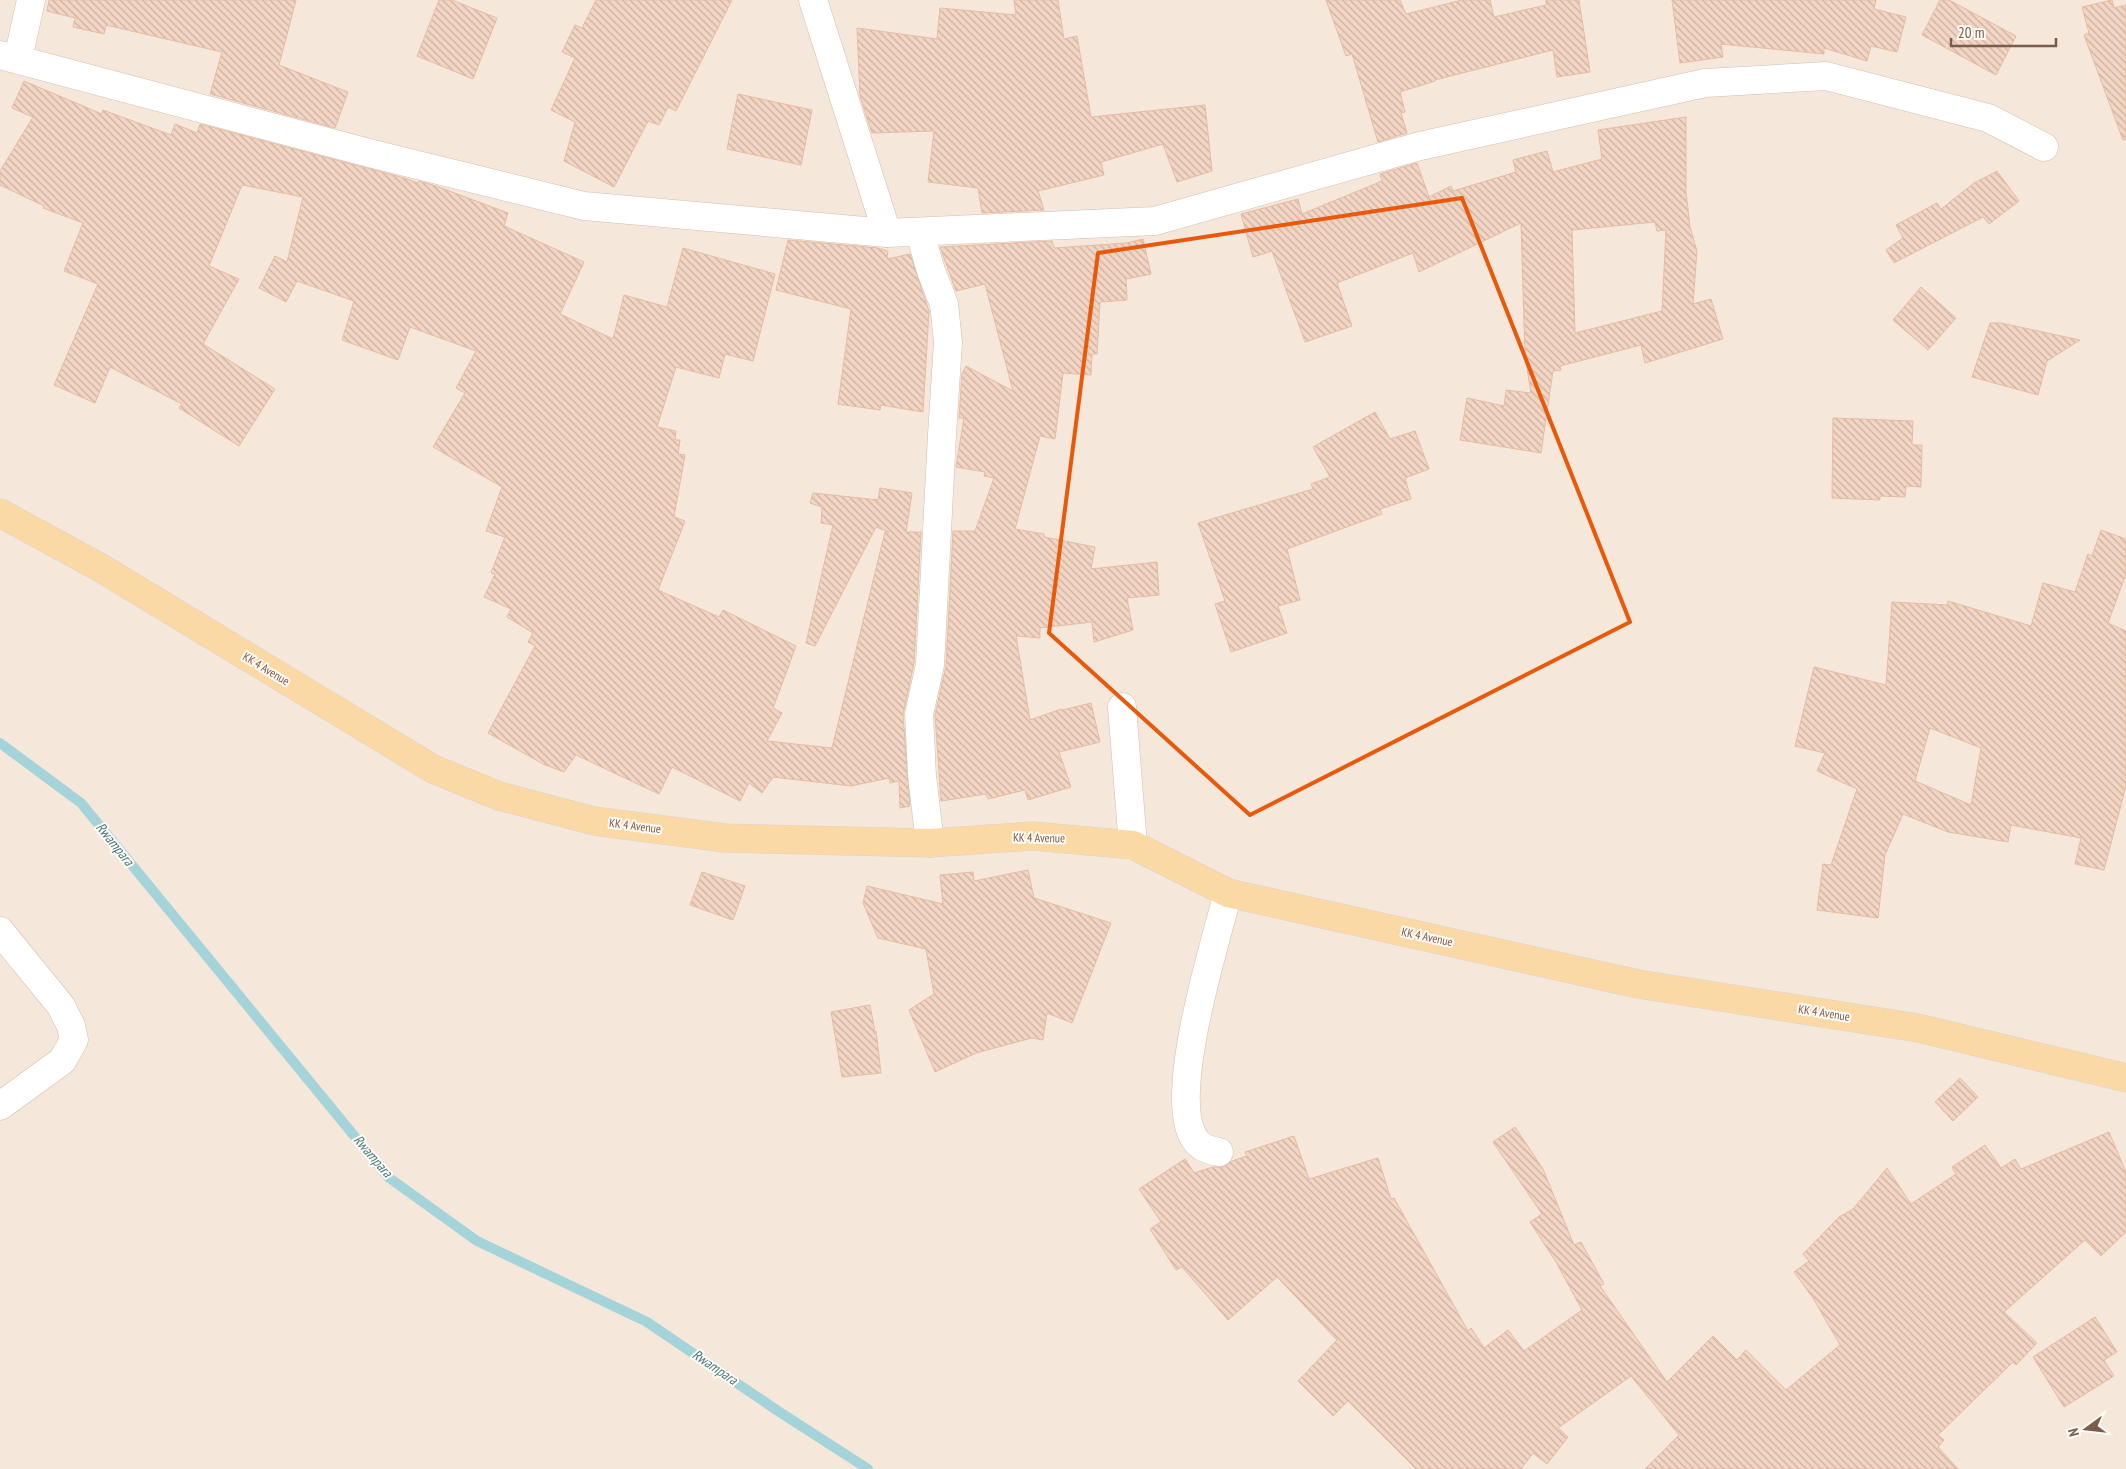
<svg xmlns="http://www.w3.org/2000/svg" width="2126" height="1469" font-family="'PT Sans Narrow',sans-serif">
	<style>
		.residential { fill: #f5e8da }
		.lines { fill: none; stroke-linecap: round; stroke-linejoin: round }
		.stream { stroke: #a5d3da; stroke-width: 10 }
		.building { fill: url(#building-back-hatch); stroke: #e6bba3; fill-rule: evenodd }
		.minor-casing { stroke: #d1beb0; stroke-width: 29 }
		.major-casing { stroke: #dad1cd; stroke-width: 29 }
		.minor { stroke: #fff; stroke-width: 28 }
		.major { stroke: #fbd9a5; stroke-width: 28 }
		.marked { fill: none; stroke: #e8590c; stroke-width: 4; stroke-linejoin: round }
		.labels { text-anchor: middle; stroke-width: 4; stroke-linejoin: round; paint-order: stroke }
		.street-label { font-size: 12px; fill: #7a5c4d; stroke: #fffaf3 }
		.water-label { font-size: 14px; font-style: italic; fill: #437c86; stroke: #fffaf3 }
	</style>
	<defs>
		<pattern id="building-back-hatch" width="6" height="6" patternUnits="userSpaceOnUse" patternTransform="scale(1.25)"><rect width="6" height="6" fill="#f3d5c3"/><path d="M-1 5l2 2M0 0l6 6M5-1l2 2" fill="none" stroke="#cab0a1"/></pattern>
	</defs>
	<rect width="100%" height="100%" fill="#fdf6ec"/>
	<!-- residential -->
	<rect class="residential" x="0" y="0" width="2126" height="1469"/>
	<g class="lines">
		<!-- stream -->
		<polyline class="stream" points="0,743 81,803 388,1177 477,1241 647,1322 778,1411 868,1469"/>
	</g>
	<!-- building -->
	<g class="building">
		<polygon points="49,0 296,0 279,65 348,92 335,128 210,94 222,52 106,25 104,34 73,27 75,18 47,11"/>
		<polygon points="439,0 452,0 497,18 473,79 417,56"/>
		<polygon points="596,0 732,0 676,111 668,107 659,125 648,121 614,187 564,161 575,122 551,110 575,58 562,52 575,25 582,28"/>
		<polygon points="1014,0 1058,0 1064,39 1077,36 1091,117 1205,105 1212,171 1177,182 1163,144 1101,162 1104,175 1038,191 1044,210 982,213 978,188 928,182 934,131 872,133 860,96 857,28 937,39 940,8 1016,15"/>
		<polygon points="1326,0 1400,0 1406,14 1462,0 1490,0 1494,17 1546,5 1546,0 1579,0 1590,72 1557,77 1553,50 1435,80 1435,81 1400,92 1405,112 1401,113 1407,133 1378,142 1352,54 1346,56"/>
		<polygon points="1672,0 1876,0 1874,9 1906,17 1897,52 1871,46 1867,61 1824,48 1824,54 1721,44 1723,57 1680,63"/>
		<polygon points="1940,0 1949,0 2016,36 1996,75 1922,35"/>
		<polygon points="2112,0 2114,8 2126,5 2126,139 2123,140 2084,35 2089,33 2082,7"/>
		<polygon points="24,81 102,114 103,110 171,135 175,124 197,133 200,124 404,178 418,183 419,181 436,186 508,213 504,226 584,262 560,314 613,339 624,295 667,307 683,248 775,274 753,361 725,354 719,378 676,367 657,427 676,431 675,440 680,440 678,454 685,455 674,517 685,521 658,590 719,617 723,610 796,646 773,708 782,713 767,741 832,748 885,532 889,532 876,527 815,646 806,643 833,525 821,523 822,507 810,503 813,493 878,500 880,488 912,493 906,532 921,532 914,663 903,715 910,806 900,808 899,781 890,783 889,778 851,786 773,777 762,793 749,783 740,801 672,767 659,794 576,755 564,772 543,764 488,733 535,646 528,642 533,633 507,617 511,609 484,597 495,574 491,573 505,537 486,531 502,487 433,447 465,393 456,388 476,351 410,327 398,360 342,340 354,301 297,281 286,302 259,288 275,256 287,262 303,197 242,185 209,266 239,279 203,344 275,389 239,446 179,408 182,404 110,367 95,403 54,385 98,284 64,271 83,223 43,208 44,206 0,185 0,171 33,117 12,108"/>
		<polygon points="738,94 812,110 801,165 727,149"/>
		<path d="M1686,117V192L1690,227L1697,251L1693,304L1711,299L1723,339L1645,363L1641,345L1560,366L1561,370L1553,371L1541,453L1460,440L1467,398L1504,406L1506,390L1531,393L1525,356L1521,223L1419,272L1413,253L1337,283L1352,326L1305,342L1272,251L1253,257L1241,214L1298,199L1302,214L1382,181L1380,174L1417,163L1429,197L1451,186L1453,191L1516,172L1513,160L1547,151L1553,172L1602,159L1598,130ZM1655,222L1657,231L1666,230L1662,311L1575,333L1572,230Z"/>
		<polygon points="1997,171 2019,201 1989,224 1983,217 1894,263 1886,250 1903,238 1896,225 1937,203 1941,209 1974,183"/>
		<polygon points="1143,239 1151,274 1126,279 1127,300 1100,302 1097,354 1092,354 1091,375 1063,373 1055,439 1040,436 1015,529 1044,534 1044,537 1095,547 1091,569 1157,562 1159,595 1127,598 1133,630 1094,642 1092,622 1040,628 1040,638 1016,636 1030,720 1061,709 1062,710 1091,703 1100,742 1059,752 1071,787 1028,800 1025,790 988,799 986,794 941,801 935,715 946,666 953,531 975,531 994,478 984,476 985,472 956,467 964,418 959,418 962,374 966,366 1013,391 985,284 956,291 940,247 1052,241 1054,248 1126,243"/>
		<polygon points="788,240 878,248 888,251 887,259 910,254 929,311 923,412 881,405 880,410 838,404 851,309 776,290"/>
		<polygon points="1921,287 1956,318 1928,350 1893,320"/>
		<polygon points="1990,323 2001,323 2080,340 2047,361 2038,395 1972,377"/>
		<polygon points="1375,412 1390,439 1415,431 1429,469 1405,478 1411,499 1380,509 1382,514 1287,549 1300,600 1278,606 1287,633 1231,652 1215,604 1225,601 1198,523 1313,489 1311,484 1330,477 1313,447"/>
		<polygon points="1833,418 1913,421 1912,445 1922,445 1921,487 1906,486 1905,497 1880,496 1880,500 1832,498"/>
		<path d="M2101,530L2126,539V574L2108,623L2126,631V786L2104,870L2075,864L2081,838L2011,825L2008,842L1948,832L1903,814L1885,855L1878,918L1817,910L1823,864L1831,865L1857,789L1817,771L1825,753L1795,746L1814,667L1886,685L1892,602L1947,605L1948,601L2031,626L2043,583L2075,592L2088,554L2092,556ZM1930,728L1981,748L1971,805L1915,781Z"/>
		<polygon points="1028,870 1034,898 1111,923 1072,1023 1047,1013 1043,1040 1032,1038 976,1053 935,1072 909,1010 934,994 926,949 878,938 863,903 867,886 943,904 940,875 973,872 974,881"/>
		<polygon points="702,872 745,886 733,920 690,905"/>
		<polygon points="870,1005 875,1032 876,1031 881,1073 842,1077 831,1012"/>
		<polygon points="1960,1078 1978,1097 1953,1121 1935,1102"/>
		<polygon points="1515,1127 1543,1169 1574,1245 1581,1242 1604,1284 1600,1286 1667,1382 1713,1336 1737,1360 1746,1350 1786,1390 1840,1345 1813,1298 1794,1272 1809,1261 1803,1254 1839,1217 1853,1209 1887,1168 1911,1204 1956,1174 1952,1167 1985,1145 2001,1168 2015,1159 2021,1169 2109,1132 2126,1172 2126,1232 2101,1256 2085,1240 2004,1312 2037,1343 2016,1365 2013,1362 1938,1435 1944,1440 1938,1447 1958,1469 1645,1469 1679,1435 1631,1376 1558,1428 1568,1437 1547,1464 1533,1453 1521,1469 1416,1469 1348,1401 1333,1416 1298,1381 1337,1340 1277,1277 1228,1320 1182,1267 1176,1270 1150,1229 1161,1222 1139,1189 1185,1159 1194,1173 1213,1167 1223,1167 1232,1161 1247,1156 1245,1152 1294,1136 1309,1179 1378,1158 1391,1199 1394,1198 1468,1331 1471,1328 1484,1348 1508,1330 1524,1351 1582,1310 1556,1262 1530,1222 1542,1214 1493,1142"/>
		<polygon points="2095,1317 2117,1352 2104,1360 2114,1376 2064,1407 2033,1357"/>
	</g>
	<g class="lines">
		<!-- minor casing -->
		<g class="minor-casing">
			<g id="minor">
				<polyline points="813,0 887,233"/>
				<polyline points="0,55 373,154 584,206 887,233 1155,221 1420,146 1705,83 1826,76 1988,118 2044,147"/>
				<polyline points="18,59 31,0"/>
				<polyline points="920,233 931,271 944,304 948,342 942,435 930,665 919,714 922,776 930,843"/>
				<polyline points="1122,707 1133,845"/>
				<polyline points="0,931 61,1006 71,1026 74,1040 62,1061 0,1106"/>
				<path d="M1219,1152C1209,1150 1200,1148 1194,1138C1167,1095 1215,944 1228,893"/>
			</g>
		</g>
		<!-- major casing -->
		<g class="major-casing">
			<polyline id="major" points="0,513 101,568 433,769 499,796 594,821 725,838 930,843 1032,836 1133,845 1228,893 1638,984 1918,1028 2126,1078"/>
		</g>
		<!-- minor -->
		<use href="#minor" class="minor"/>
		<!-- major -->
		<use href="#major" class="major"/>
	</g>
	<!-- marked area -->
	<path class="marked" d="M1462,198L1630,622L1250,815L1049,633L1098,253Z"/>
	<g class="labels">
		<!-- street labels -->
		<g class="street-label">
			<text transform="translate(266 669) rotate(31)" y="4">KK 4 Avenue</text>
			<text transform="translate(635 826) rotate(7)" y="4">KK 4 Avenue</text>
			<text transform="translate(1039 838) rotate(1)" y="4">KK 4 Avenue</text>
			<text transform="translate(1427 937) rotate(12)" y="4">KK 4 Avenue</text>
			<text transform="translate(1824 1013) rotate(9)" y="4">KK 4 Avenue</text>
		</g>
		<!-- water labels -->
		<g class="water-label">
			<text transform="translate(115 844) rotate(51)" y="5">Rwampara</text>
			<text transform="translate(373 1156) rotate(49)" y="5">Rwampara</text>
			<text transform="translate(715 1367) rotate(34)" y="5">Rwampara</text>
		</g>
	</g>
	<!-- north arrow -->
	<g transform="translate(2086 1429) rotate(255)" stroke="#fffaf3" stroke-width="4" paint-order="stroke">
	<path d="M0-4L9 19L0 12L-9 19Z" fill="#7a5c4d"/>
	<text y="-8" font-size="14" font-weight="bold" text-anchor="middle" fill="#7a5c4d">N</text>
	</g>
	<!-- scale -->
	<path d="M1951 38v8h105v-8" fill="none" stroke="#7a5c4d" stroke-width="2.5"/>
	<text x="1958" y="38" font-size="15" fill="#7a5c4d" stroke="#fffaf3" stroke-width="4" paint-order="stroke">20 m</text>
</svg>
